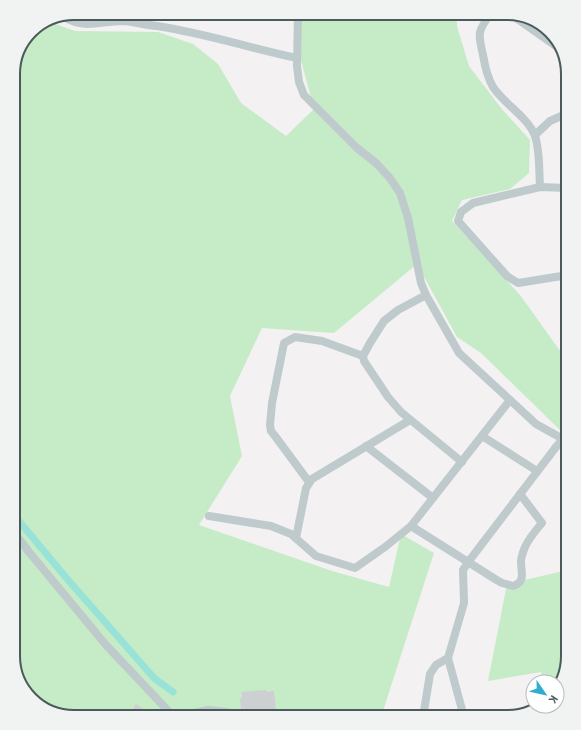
<svg xmlns="http://www.w3.org/2000/svg" width="581" height="730" font-family="'PT Sans',sans-serif">
	<style>
		.green { fill: #c6ebc7 }
		.lines { fill: none; stroke-linecap: round; stroke-linejoin: round }
		.canal { stroke: #98e2d8; stroke-width: 7 }
		.building { fill: #ccd0d2 }
		.minor { stroke: #bfcacc; stroke-width: 8 }
		.rim { fill: none; stroke: #4b5a5c; stroke-width: 2 }
	</style>
	<rect width="100%" height="100%" fill="#f3f1f2"/>
	<!-- green -->
	<g class="green">
		<polygon points="300,13 456,13 457,26 469,66 501,108 530,140 529,173 510,189 462,200 452,221 520,295 568,362 568,406 561,431 481,353 457,337 417,264 334,333 262,328 230,396 242,456 199,525 332,571 389,587 401,534 434,553 381,717 74,717 44,709 23,690 13,656 13,528 19,523 13,515 13,70 34,28 50,22 75,31 158,32 193,44 218,64 241,103 286,136 314,109 299,53"/>
		<path d="M568,570C568,597 573,670 557,688V682H543L541,672L488,681L507,584Z"/>
	</g>
	<g class="lines">
		<!-- canal -->
		<polyline class="canal" points="13,514 69,581 154,678 173,692"/>
	</g>
	<!-- building -->
	<g class="building">
		<polygon points="266,690 266,692 274,691 276,711 248,714 241,710 240,698 242,698 242,692"/>
		<polygon points="136,704 156,717 128,717"/>
		<polygon points="110,710 121,717 106,717"/>
	</g>
	<g class="lines">
		<!-- minor -->
		<g class="minor">
			<polyline points="298,13 297,66 299,82 304,95 357,148 376,163 389,177 400,193 408,218 421,283 426,295 459,353 536,424 563,439 568,428"/>
			<path d="M491,13C477,32 478,33 483,55C485,67 487,77 493,87C504,104 528,117 535,136C540,151 539,171 540,187"/>
			<polyline points="509,13 560,49"/>
			<path d="M64,17C86,30 100,21 123,21C134,22 146,25 157,26C204,33 250,48 297,58"/>
			<polyline points="124,21 126,13"/>
			<polyline points="565,63 568,100"/>
			<polyline points="535,135 550,121 568,113"/>
			<polyline points="568,188 540,187 473,203 461,212 458,221 507,276 518,283 568,275"/>
			<polyline points="426,295 398,310 384,321 370,343 363,356 364,361 388,397 401,412 462,462"/>
			<polyline points="482,436 537,471"/>
			<polyline points="366,446 433,498"/>
			<polyline points="309,482 275,436 271,431 270,425 272,403 284,343 295,337 322,341 363,356"/>
			<polyline points="209,516 271,526 291,534 316,556 355,568 385,547 411,526 510,400"/>
			<path d="M411,526L495,579L502,583L513,586C526,582 521,572 521,562C521,557 523,552 525,547C529,538 536,530 542,523L520,494"/>
			<polyline points="13,531 29,552 106,645 174,717"/>
			<polyline points="296,538 306,488 312,479 410,420"/>
			<polyline points="448,658 464,717"/>
			<polyline points="175,717 208,710 227,712 244,717"/>
			<polyline points="423,717 430,674 436,665 448,658 464,603 463,570 469,561 556,447 563,439 568,442"/>
		</g>
	</g>
	<!-- crop -->
	<path d="M0 0H581V730H0ZM74 20H507A54 54 0 0 1 561 74V656A54 54 0 0 1 507 710H74A54 54 0 0 1 20 656V74A54 54 0 0 1 74 20Z" fill="#f1f2f2" fill-rule="evenodd"/>
	<path class="rim" d="M74 20H507A54 54 0 0 1 561 74V656A54 54 0 0 1 507 710H74A54 54 0 0 1 20 656V74A54 54 0 0 1 74 20Z"/>
	<!-- north arrow -->
	<g transform="translate(545 694) rotate(124)"><circle r="19" fill="#ffffff" stroke="#b7bdbe"/>
	<path d="M0-3L7 15L0 10L-7 15Z" fill="#2faecf"/>
	<text y="-6" font-size="11" font-weight="bold" text-anchor="middle" fill="#4b5a5c">K</text>
	</g>
</svg>
